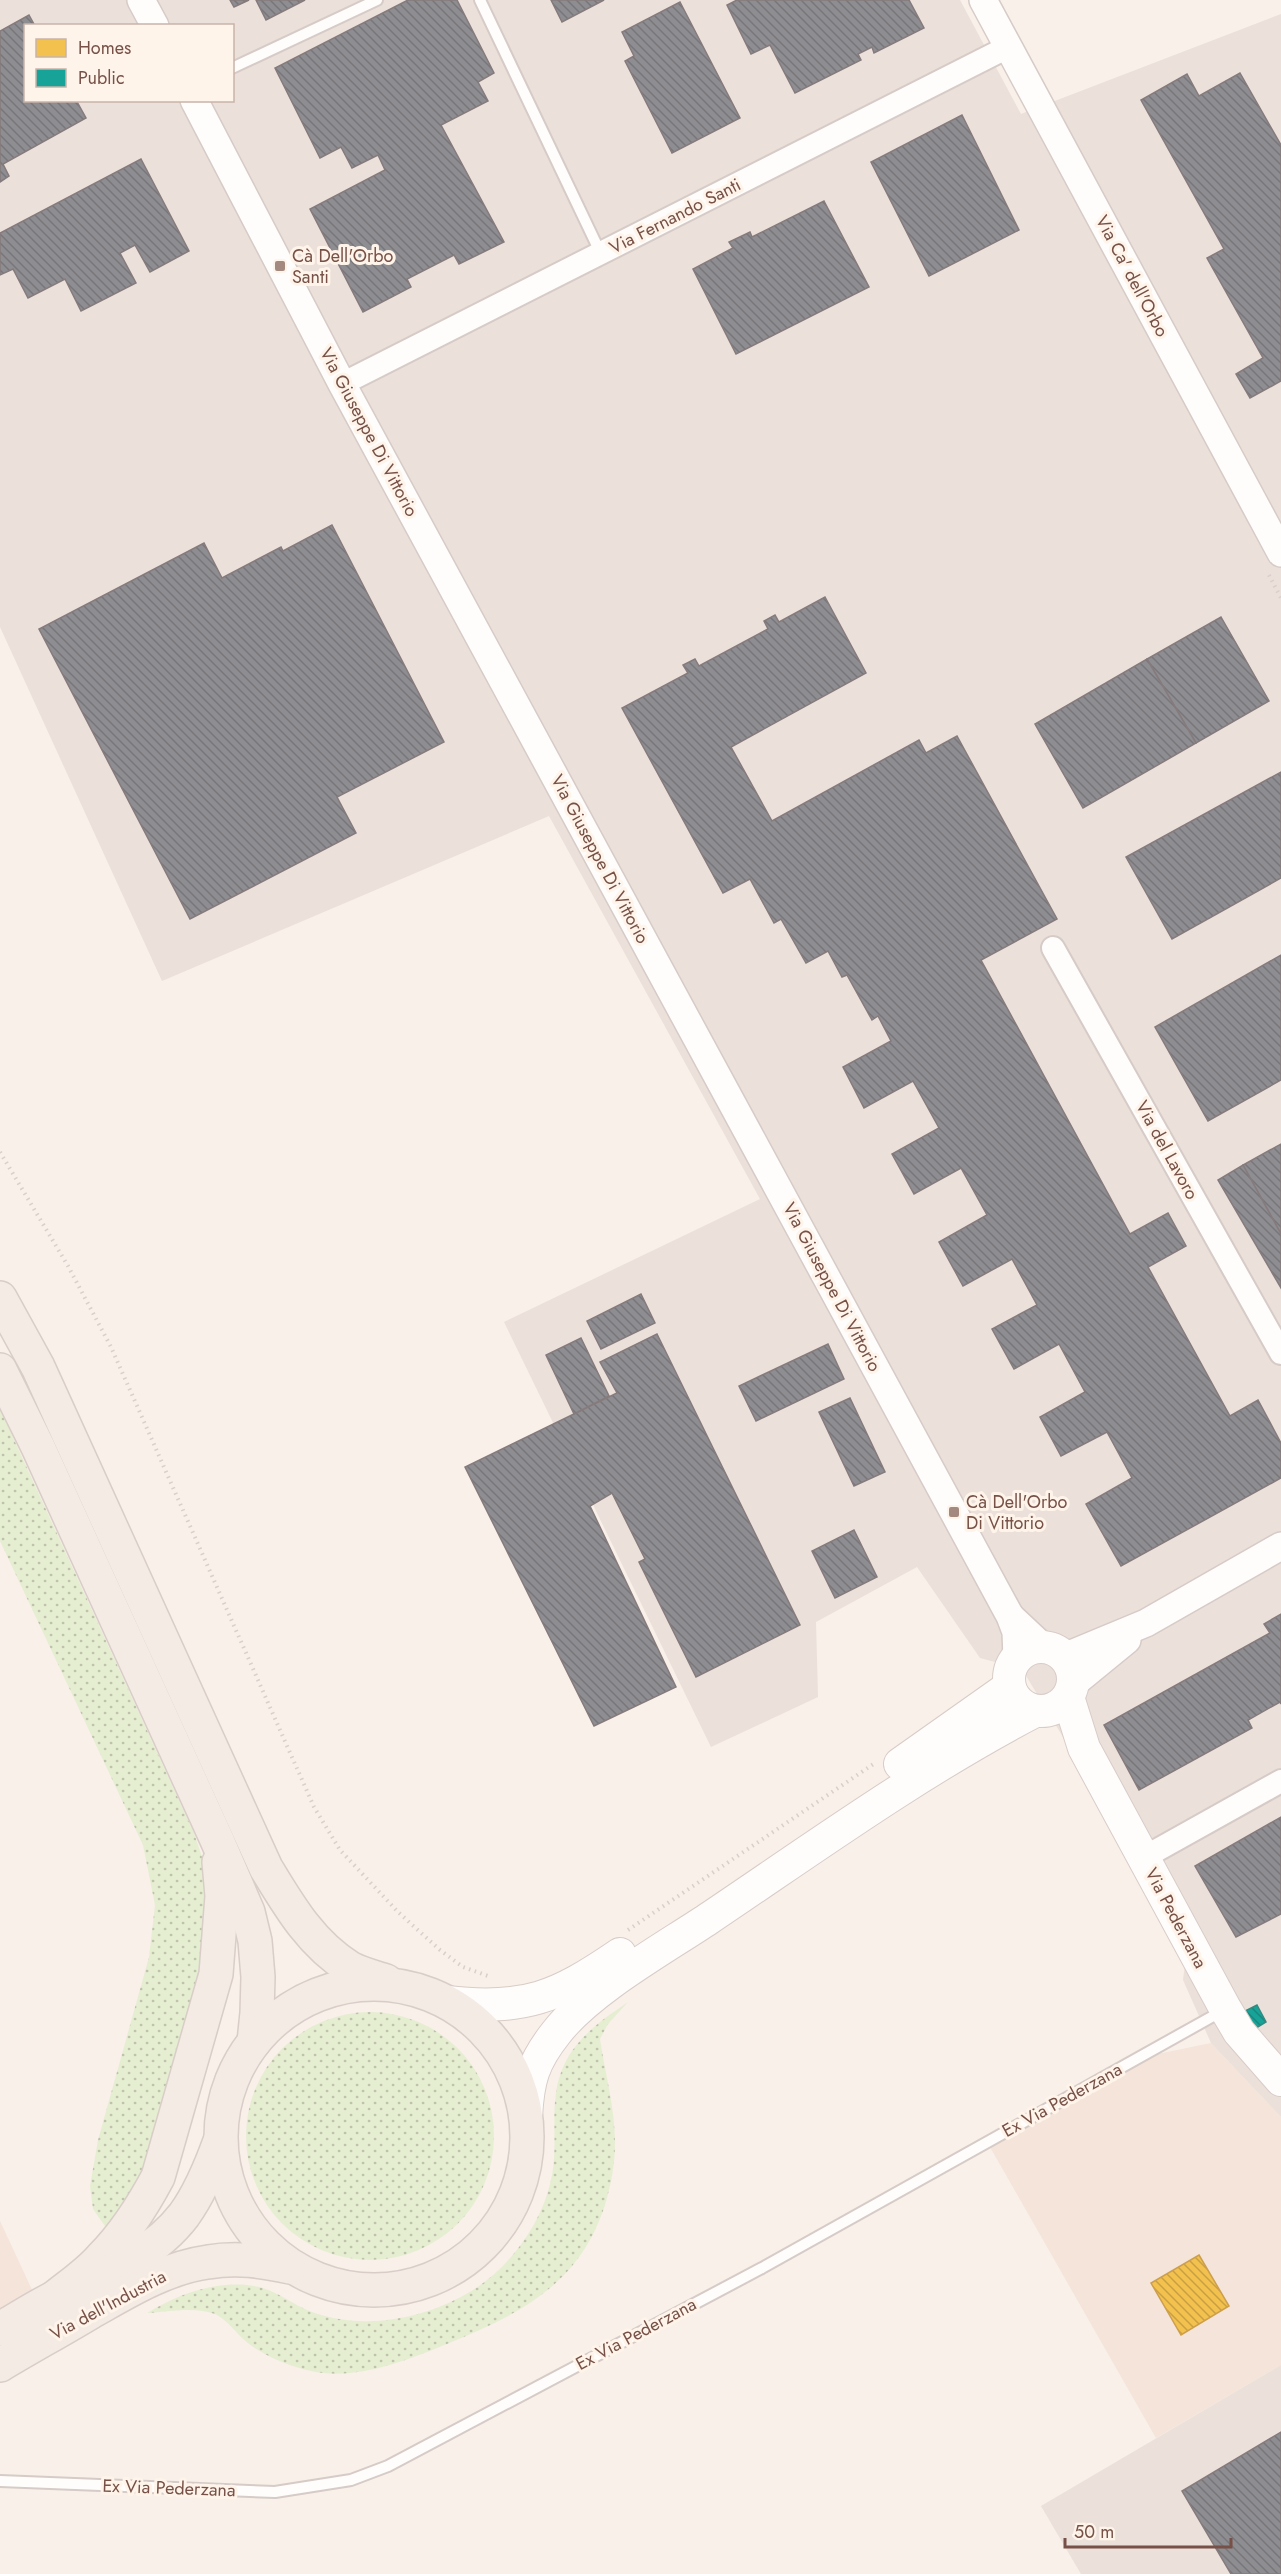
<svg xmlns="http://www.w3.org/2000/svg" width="1281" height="2574" font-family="Jost,sans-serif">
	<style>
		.residential { fill: #f4e4d9 }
		.industrial { fill: #ebe0da; fill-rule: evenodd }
		.grass { fill: url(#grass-dots) }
		.homes { fill: url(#homes-back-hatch); stroke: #cd9f4c; stroke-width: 1.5 }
		.public { fill: url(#public-back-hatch); stroke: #348a80; stroke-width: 1.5 }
		.industry { fill: url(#industry-back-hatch); stroke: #867b7c; stroke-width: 1.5 }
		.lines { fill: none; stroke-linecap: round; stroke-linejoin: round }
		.service-casing { stroke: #d6cbc6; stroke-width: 14 }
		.minor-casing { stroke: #d6cbc6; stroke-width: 26 }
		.tertiary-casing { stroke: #d6cbc6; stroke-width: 30 }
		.secondary-casing { stroke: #d8ccc7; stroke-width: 34 }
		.primary-casing { stroke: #d9cdc8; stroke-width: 36 }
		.path { stroke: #dacfcb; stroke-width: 4; stroke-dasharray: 1.5 4.5; stroke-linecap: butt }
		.service { stroke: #fefdfc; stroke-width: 10 }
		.minor { stroke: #fefdfc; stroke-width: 22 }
		.tertiary { stroke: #fefdfc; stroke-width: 27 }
		.secondary { stroke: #fefdfc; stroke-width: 32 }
		.primary { stroke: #f3ebe4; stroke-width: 33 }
		.poi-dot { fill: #a48980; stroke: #fff4ea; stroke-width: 2 }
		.labels { text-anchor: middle; stroke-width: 6; stroke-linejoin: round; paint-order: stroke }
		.street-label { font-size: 18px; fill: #775147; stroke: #fff4ea }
		.poi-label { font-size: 18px; fill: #775147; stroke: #fff4ea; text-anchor: start }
	</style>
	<defs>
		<pattern id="grass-dots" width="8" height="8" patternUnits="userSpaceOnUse" patternTransform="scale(1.5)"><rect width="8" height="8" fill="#e6eed2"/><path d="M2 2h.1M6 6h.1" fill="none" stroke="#bfc3ac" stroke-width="1.8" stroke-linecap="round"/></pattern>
		<pattern id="homes-back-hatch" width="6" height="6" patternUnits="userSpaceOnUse" patternTransform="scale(1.5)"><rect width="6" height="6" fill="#f2c14e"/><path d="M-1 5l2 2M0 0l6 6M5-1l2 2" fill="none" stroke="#c99f43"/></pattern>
		<pattern id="public-back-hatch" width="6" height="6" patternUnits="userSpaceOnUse" patternTransform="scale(1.5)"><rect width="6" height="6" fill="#17a398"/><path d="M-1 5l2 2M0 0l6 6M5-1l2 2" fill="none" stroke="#1a877e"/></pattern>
		<pattern id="industry-back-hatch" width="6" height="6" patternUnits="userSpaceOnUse" patternTransform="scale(1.5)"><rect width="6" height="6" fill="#8d8d92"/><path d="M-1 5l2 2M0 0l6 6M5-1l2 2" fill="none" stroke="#787679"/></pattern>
	</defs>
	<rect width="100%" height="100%" fill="#f8f0e9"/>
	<!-- residential -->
	<g class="residential">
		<polygon points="1211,2043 1281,2117 1281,2365 1156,2438 990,2147 1153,2055"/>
		<polygon points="0,2221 33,2292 0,2312"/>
	</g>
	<!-- industrial -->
	<g class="industrial">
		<path d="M0,0H960L1021,114L1281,14V2117L1211,2043L1183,1980L1185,1964L1087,1777L1022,1669L980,1658L917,1567L816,1622L818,1697L711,1747L504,1322L760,1199L549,816L162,981L0,627ZM26,26H232V100H26Z"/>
		<polygon points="1281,2365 1281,2574 1081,2574 1041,2506"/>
	</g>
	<!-- grass -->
	<g class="grass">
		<polygon points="0,1409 194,1833 208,1875 213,1923 158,2154 109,2232 93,2209 90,2186 98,2140 149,1957 155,1905 143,1845 0,1541"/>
		<path d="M628,2002L608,2024L600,2039C605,2073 615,2108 615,2143C615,2164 611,2185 605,2205C579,2285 520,2314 447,2344C405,2361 356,2381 311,2371C289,2366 267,2357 249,2344C238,2336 227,2319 215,2314C195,2306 167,2312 147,2313C179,2294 215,2280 254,2286C275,2289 293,2305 312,2312C365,2331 426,2319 473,2290C516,2263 551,2210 554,2159C556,2128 550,2095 564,2065C577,2037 603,2019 628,2002Z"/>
		<circle cx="370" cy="2136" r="124"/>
	</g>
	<!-- homes -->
	<polygon class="homes" points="1199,2255 1229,2306 1181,2335 1151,2283"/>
	<!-- public -->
	<polygon class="public" points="1257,2005 1266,2022 1253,2030 1243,2012"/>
	<!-- industry -->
	<g class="industry">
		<polygon points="230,0 249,0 234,7"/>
		<polygon points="256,0 305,0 266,20"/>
		<polygon points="408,0 457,0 494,73 478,82 488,101 441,125 504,242 459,264 454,255 407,279 411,287 363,312 310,209 385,170 378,155 352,168 341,147 320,158 275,68"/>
		<polygon points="551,0 604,0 562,22"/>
		<polygon points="737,0 909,0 924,28 874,53 872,47 858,54 861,60 795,93 770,45 751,54 727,5"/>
		<polygon points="680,2 740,118 672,153 625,61 634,56 622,32"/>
		<polygon points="29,15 35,26 26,26 26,100 76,100 86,118 3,164 9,176 0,182 0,31"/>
		<polygon points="1240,73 1281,145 1281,381 1250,398 1236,374 1263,358 1207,258 1224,249 1141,100 1187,74 1199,96"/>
		<polygon points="962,115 1019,230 929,276 871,162"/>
		<polygon points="141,159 189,251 150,272 135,245 120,253 136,283 81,311 65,279 28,298 13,269 0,275 0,233"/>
		<polygon points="824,201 869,287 736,354 693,269 733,248 729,242 750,232 752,237"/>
		<polygon points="332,525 444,742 337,797 356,833 190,919 39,629 204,543 222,578 281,547 283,551"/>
		<polygon points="825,597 866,673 731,747 772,821 919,740 926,753 957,736 1057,919 981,960 1130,1234 1168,1213 1186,1246 1148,1267 1230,1416 1258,1400 1281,1443 1281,1478 1121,1566 1086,1504 1132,1478 1107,1432 1061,1456 1040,1417 1085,1392 1059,1344 1014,1369 992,1329 1037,1305 1012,1259 963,1286 939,1242 987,1215 961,1168 914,1194 892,1154 939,1128 913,1081 864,1108 843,1067 891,1041 878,1016 872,1020 847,975 842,977 828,951 806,963 781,919 774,923 750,879 723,893 622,708 688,673 683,665 695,659 699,666 768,629 764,621 775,615 779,622"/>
		<polygon points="1221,617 1269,701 1196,743 1147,659"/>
		<polygon points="1147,659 1196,743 1083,808 1035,724"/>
		<polygon points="1281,772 1281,878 1172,939 1126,857"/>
		<polygon points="1281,955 1281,1080 1208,1121 1155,1027"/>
		<polygon points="1281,1144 1281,1234 1243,1165"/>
		<polygon points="1243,1165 1281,1234 1281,1288 1218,1180"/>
		<polygon points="641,1294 655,1323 601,1349 587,1321"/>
		<polygon points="657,1334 800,1625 696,1677 639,1562 645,1559 612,1493 590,1506 676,1687 594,1726 465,1467 617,1393 600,1362"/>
		<polygon points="581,1338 609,1396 574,1414 546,1355"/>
		<polygon points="828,1344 844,1379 756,1421 739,1386"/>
		<polygon points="850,1398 885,1472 854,1486 819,1412"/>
		<polygon points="854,1530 877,1577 835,1598 812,1551"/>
		<polygon points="1281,1614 1281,1704 1280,1702 1248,1720 1252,1728 1139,1790 1104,1725 1270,1633 1264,1624"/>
		<polygon points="1281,1817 1281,1914 1236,1937 1195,1866"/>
		<polygon points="1281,2432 1281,2574 1231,2574 1182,2491"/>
	</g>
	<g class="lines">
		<!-- service casing -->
		<g class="service-casing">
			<g id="service">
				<polyline points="480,0 601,254"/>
				<polyline points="232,68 377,0"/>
				<polyline points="0,2481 275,2492 351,2480 388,2466 762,2268 1224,2010"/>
			</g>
		</g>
		<!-- minor casing -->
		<g class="minor-casing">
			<g id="minor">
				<polyline points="342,384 1008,47"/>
				<polyline points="1053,948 1281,1353"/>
				<polyline points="1143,1858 1281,1781"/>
			</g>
		</g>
		<!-- tertiary casing -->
		<g class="tertiary-casing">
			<g id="tertiary">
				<polyline points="141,0 155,26"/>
				<polyline points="983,0 1281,553"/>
				<polyline points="194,100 342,384 1010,1616 1016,1632 1017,1658"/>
				<polyline points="1011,1617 1043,1647"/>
				<polyline points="1064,1657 1146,1623 1281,1546"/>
				<polyline points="1072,1685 1127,1640"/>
			</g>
		</g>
		<!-- secondary casing -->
		<g class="secondary-casing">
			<g id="secondary">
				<circle cx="1041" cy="1679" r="32"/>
				<polyline points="1068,1697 1084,1748 1226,2010 1239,2032 1281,2080"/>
				<polyline points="900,1764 1009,1687"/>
				<path d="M447,2002C525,2011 557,1997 620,1954"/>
				<path d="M526,2117C528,2080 533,2062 556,2033C588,1991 663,1949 708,1919C815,1847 920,1771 1035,1711"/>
			</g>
		</g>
		<!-- primary casing -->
		<g class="primary-casing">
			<g id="primary">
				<path d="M0,1298L38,1367L266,1868C289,1906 311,1944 350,1968C361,1974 374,1977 386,1981"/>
				<polyline points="0,1370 38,1447 217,1840 248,1912 255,1941 258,1977 257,2013 254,2042"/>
				<circle cx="374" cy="2137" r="153"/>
				<path d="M54,2298C70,2285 88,2273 101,2258C125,2234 142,2207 158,2177L216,1974L222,1896L219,1862"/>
				<path d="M0,2329C19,2318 37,2306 56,2297C102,2275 152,2257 184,2215C200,2193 211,2166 220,2141"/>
				<path d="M0,2365C30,2347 61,2330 91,2312C128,2291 165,2268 208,2262C237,2257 262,2261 290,2267"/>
			</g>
		</g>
		<!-- path -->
		<g class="path">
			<polyline points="1269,575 1281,598"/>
			<polyline points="0,1152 68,1266 111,1347 314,1807 340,1850 398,1912 440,1950 463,1967 488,1976"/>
			<polyline points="628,1930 875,1763"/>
		</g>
		<!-- service -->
		<use href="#service" class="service"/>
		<!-- minor -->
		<use href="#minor" class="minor"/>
		<!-- tertiary -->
		<use href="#tertiary" class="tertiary"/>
		<!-- secondary -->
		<use href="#secondary" class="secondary"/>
		<!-- primary -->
		<use href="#primary" class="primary"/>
	</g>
	<!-- markers -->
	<g class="poi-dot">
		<rect x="274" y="260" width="12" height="12" rx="3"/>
		<rect x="948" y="1506" width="12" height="12" rx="3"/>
	</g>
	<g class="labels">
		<!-- street labels -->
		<g class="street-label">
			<text transform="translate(675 216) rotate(-27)" y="6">Via Fernando Santi</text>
			<text transform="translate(1132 276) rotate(62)" y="6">Via Ca' dell'Orbo</text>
			<text transform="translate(369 432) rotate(62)" y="6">Via Giuseppe Di Vittorio</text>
			<text transform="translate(600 859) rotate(62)" y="6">Via Giuseppe Di Vittorio</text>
			<text transform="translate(1167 1150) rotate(61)" y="6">Via del Lavoro</text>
			<text transform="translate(832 1287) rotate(62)" y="6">Via Giuseppe Di Vittorio</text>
			<text transform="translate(1176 1918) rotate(62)" y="6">Via Pederzana</text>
			<text transform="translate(1062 2100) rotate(-29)" y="6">Ex Via Pederzana</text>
			<text transform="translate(108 2305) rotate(-28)" y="6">Via dell'Industria</text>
			<text transform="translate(636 2334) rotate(-28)" y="6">Ex Via Pederzana</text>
			<text transform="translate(169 2488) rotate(2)" y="6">Ex Via Pederzana</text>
		</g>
		<!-- poi labels -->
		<g class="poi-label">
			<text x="292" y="262">Cà Dell'Orbo<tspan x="292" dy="21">Santi</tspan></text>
			<text x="966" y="1508">Cà Dell'Orbo<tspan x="966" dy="21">Di Vittorio</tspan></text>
		</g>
	</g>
	<!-- legend -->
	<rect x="24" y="24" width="210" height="78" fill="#fff4ea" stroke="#c9b3a9" stroke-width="1.5"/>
	<rect x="36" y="39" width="30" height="18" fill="#f2c14e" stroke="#c9b3a9" stroke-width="1.5"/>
	<text x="78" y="54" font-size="18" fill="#775147">Homes</text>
	<rect x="36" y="69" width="30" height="18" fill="#17a398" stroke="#c9b3a9" stroke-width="1.5"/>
	<text x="78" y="84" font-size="18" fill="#775147">Public</text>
	<!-- scale -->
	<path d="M1065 2538v9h166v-9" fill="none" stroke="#775147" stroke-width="3"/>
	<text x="1074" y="2538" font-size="18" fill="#775147" stroke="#fff4ea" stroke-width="4.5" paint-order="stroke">50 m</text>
</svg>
